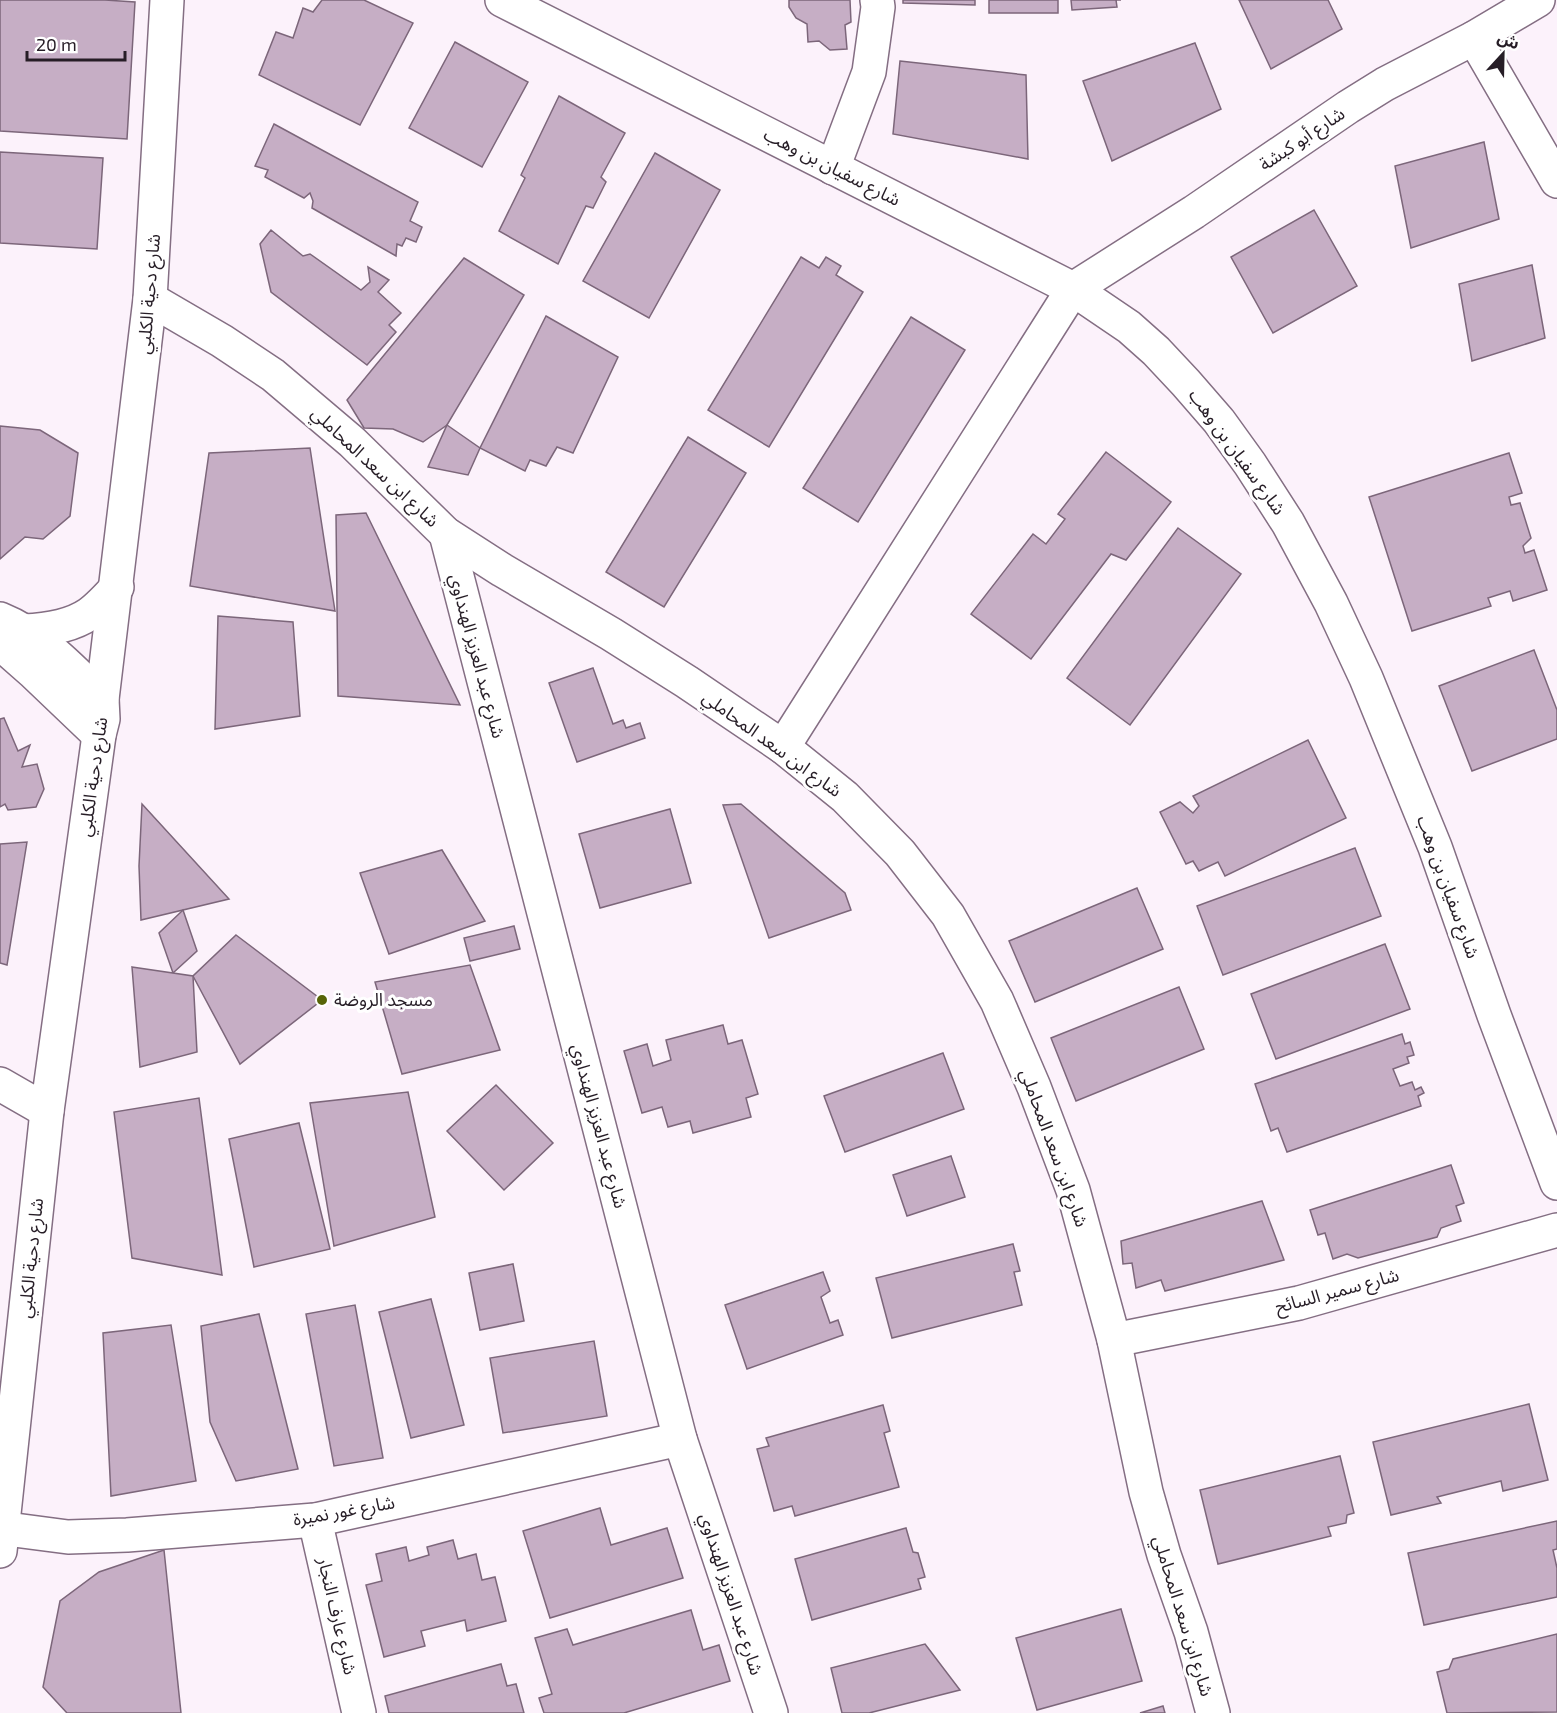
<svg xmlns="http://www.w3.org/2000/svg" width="1557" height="1713" font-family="'Exo 2','Noto Sans Arabic',sans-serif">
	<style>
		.building { fill: #c6aec5; stroke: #7c667a; stroke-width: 1.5 }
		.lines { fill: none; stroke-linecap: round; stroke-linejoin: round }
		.minor-casing { stroke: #846e83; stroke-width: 36 }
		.minor { stroke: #fff; stroke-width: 33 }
		.poi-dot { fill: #576407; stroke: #fff; stroke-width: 2 }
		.labels { text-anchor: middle; stroke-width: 6; stroke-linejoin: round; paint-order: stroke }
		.street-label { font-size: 18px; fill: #261d26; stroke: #fff }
		.poi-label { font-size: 18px; fill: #261d26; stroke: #fff; text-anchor: start }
	</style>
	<rect width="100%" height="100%" fill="#fcf2fb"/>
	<!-- building -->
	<g class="building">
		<polygon points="0,0 105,0 135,2 127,139 0,131"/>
		<polygon points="322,0 364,0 413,23 360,125 259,75 276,32 293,38 303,8 313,12"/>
		<polygon points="789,0 850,0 851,22 845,25 847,49 830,50 819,41 808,42 807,24 796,18 789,7"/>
		<polygon points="903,0 975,0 975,5 903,3"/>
		<rect x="989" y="0" width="69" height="13"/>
		<polygon points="1071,0 1121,0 1116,0 1117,7 1072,10"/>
		<polygon points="1239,0 1328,0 1342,29 1271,69"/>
		<polygon points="455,42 528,82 482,167 409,128"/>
		<polygon points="1195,43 1221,109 1112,161 1083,81"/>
		<polygon points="900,61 1026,75 1028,159 893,134"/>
		<polygon points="559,96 625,133 601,177 606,182 593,208 586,206 558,264 499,231 525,178 521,175"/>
		<polygon points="274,124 418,202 410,221 422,227 416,242 406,238 402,246 397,244 396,256 312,208 313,201 310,193 304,198 265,177 268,170 255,166"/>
		<polygon points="1484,142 1499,219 1411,248 1395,166"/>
		<polygon points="0,152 103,158 97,249 0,243"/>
		<polygon points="655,153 720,190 649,318 583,281"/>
		<polygon points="1314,210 1357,286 1273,333 1231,257"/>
		<polygon points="271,230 303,256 310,254 361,290 370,282 368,267 389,280 378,292 401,313 389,325 396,332 367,365 271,292 260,244"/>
		<polygon points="801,257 819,268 826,257 841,266 836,275 863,292 769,447 708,410"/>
		<polygon points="464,258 524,295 447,425 423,442 393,429 364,428 347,400"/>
		<polygon points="1532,265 1545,338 1472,361 1459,284"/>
		<polygon points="546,316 618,357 573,453 557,447 546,466 530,460 525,471 480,448"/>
		<polygon points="911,317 965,350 858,522 803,488"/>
		<polygon points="447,425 480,448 468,475 428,467"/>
		<polygon points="0,426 40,430 78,453 70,516 43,539 25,537 0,559"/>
		<polygon points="688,437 746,473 664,607 606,572"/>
		<polygon points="310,448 335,611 190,586 209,453"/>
		<polygon points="1106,452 1171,502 1126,560 1111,554 1031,659 971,614 1033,534 1046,544 1065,519 1058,514"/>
		<polygon points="1509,453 1522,493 1509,497 1511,505 1520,503 1531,538 1523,546 1525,553 1534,550 1547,590 1513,601 1510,591 1488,598 1491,606 1412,631 1369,497"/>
		<polygon points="366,513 460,705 338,696 336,515"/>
		<polygon points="1178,528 1241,574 1130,725 1067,678"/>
		<polygon points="218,616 293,622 300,716 215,729"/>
		<polygon points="1534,650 1557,710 1557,739 1472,771 1439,686"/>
		<polygon points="593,668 613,724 623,720 626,728 640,723 645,738 577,762 549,683"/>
		<polygon points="4,718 18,751 30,745 22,767 37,764 44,789 36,807 8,810 5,804 0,807 0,719"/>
		<polygon points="1308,740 1346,818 1225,876 1218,862 1199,871 1193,861 1186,864 1160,812 1180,802 1193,813 1199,806 1193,796"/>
		<polygon points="142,804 229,899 141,920 139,866"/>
		<polygon points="741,804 845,893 851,910 769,938 723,805"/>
		<polygon points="670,809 691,883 600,908 579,834"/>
		<polygon points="27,842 7,965 0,963 0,844"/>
		<polygon points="1355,848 1381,916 1223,975 1197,906"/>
		<polygon points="442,850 485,921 389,954 360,873"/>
		<polygon points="1137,888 1163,949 1035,1002 1009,941"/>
		<polygon points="183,910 197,951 173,973 159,933"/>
		<polygon points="514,926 520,949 470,961 464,938"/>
		<polygon points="236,935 322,1000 240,1064 193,976"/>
		<polygon points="1385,944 1410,1009 1276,1059 1251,994"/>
		<polygon points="470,965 500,1050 402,1074 375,982"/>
		<polygon points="132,967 193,976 197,1052 140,1067"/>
		<polygon points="1179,987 1204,1049 1076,1101 1051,1038"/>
		<polygon points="723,1025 728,1044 742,1040 758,1094 746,1098 751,1117 693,1133 690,1121 668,1127 662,1107 642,1113 624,1051 647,1044 653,1066 671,1060 666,1040"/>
		<polygon points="1402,1034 1405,1044 1410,1042 1414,1055 1407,1057 1409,1063 1393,1069 1400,1086 1412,1082 1415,1090 1421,1087 1424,1093 1418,1096 1421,1106 1287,1152 1278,1128 1271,1131 1255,1084"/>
		<polygon points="943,1053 964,1109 845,1152 824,1096"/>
		<polygon points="496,1085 553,1143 504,1190 447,1131"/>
		<polygon points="408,1092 435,1217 334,1246 310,1103"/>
		<polygon points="199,1098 222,1275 132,1258 114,1112"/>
		<polygon points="299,1123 330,1249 254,1267 229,1139"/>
		<polygon points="951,1156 965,1197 907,1216 893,1175"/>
		<polygon points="1451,1165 1464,1203 1456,1206 1461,1221 1441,1228 1437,1237 1358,1258 1347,1254 1333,1259 1325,1233 1318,1235 1310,1210"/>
		<polygon points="1262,1201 1284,1260 1165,1291 1161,1280 1136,1288 1132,1263 1123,1264 1121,1241"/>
		<polygon points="1013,1244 1020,1271 1014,1272 1022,1305 892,1338 876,1278"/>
		<polygon points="513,1264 524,1321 480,1330 469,1273"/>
		<polygon points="823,1272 830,1291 821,1297 830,1323 838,1320 843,1335 747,1369 725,1305"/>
		<polygon points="431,1299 464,1425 411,1438 379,1312"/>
		<polygon points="355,1305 383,1458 334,1466 306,1314"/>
		<polygon points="259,1314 298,1469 236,1481 210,1422 201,1326"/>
		<polygon points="171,1325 196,1481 111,1496 103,1333"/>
		<polygon points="594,1341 607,1416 503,1433 490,1358"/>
		<polygon points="1529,1404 1548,1480 1503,1491 1501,1481 1437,1497 1441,1503 1391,1515 1373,1442"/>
		<polygon points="883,1405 890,1431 884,1433 899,1487 795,1516 792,1506 774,1511 757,1449 769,1446 766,1438"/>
		<polygon points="1340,1456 1354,1513 1347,1515 1346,1523 1328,1527 1331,1536 1218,1564 1200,1490"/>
		<polygon points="600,1508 611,1545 667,1528 683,1578 550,1618 523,1531"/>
		<polygon points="1557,1521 1557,1549 1553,1550 1557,1568 1557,1597 1424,1625 1408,1553"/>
		<polygon points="906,1528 913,1552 918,1553 925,1577 918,1579 921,1589 812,1620 795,1559"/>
		<polygon points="453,1540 458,1559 476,1554 482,1580 495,1577 506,1621 467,1631 465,1620 421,1631 425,1646 384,1657 366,1585 382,1581 376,1554 406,1547 409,1561 429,1555 427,1547"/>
		<polygon points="164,1550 181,1713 67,1713 43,1687 60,1601 99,1572"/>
		<polygon points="1121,1609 1142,1681 1037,1710 1016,1638"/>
		<polygon points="691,1610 703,1650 719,1645 730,1681 624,1713 544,1713 539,1698 552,1694 535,1638 567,1629 573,1645"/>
		<polygon points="1557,1634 1557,1712 1447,1713 1437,1672 1449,1669 1453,1659"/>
		<polygon points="925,1644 960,1690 869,1713 842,1713 831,1668"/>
		<polygon points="501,1664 507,1686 516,1684 524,1713 389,1713 385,1696"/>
		<polygon points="1163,1706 1165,1713 1140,1713"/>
	</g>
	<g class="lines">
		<!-- minor casing -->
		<g class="minor-casing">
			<g id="minor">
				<polyline points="502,0 1073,289 1129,327 1156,351 1186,383 1219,421 1250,464 1288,523 1331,603 1366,678 1435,847 1494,1015 1557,1183"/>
				<polyline points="1474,38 1557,181"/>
				<polyline points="833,168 869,72 878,7 877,0"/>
				<polyline points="150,299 222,341 273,375 352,442 446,534 502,570 611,634 687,682 783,747 845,797 900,853 948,915 997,1001 1034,1087 1073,1190 1114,1340 1146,1492 1164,1555 1191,1632 1213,1713"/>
				<polyline points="446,534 680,1439 771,1713"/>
				<path d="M0,619C40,635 72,669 102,699"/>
				<path d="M24,631C45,630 70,627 89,614C99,607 108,597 117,587"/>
				<polyline points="0,643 33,672 99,735"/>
				<polyline points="783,747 1073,289 1194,212 1348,107 1385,84 1474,38 1538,0"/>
				<polyline points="0,1084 47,1111"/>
				<polyline points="1114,1340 1299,1303 1557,1230"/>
				<polyline points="315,1520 359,1713"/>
				<polyline points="0,1528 68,1537 127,1535 315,1520 680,1439"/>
				<polyline points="0,1551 47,1111 99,735 103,719 102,699 150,299 167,0"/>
			</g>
		</g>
		<!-- minor -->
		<use href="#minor" class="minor"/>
	</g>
	<!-- markers -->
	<circle class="poi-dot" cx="322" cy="1000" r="6"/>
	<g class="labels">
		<!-- street labels -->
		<g class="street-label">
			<text transform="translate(1302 139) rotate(-34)" y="6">شارع أبو كبشة</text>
			<text transform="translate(832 167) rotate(27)" y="6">شارع سفيان بن وهب</text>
			<text transform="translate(149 294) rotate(-85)" y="6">شارع دحية الكلبي</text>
			<text transform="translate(1237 452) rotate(54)" y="6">شارع سفيان بن وهب</text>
			<text transform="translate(375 467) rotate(43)" y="6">شارع ابن سعد المحاملي</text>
			<text transform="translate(477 656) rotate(75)" y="6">شارع عبد العزيز الهنداوي</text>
			<text transform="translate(772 744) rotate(36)" y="6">شارع ابن سعد المحاملي</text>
			<text transform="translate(93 777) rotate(-82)" y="6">شارع دحية الكلبي</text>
			<text transform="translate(1448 887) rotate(70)" y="6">شارع سفيان بن وهب</text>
			<text transform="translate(599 1126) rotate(75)" y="6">شارع عبد العزيز الهنداوي</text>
			<text transform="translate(1054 1148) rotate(70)" y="6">شارع ابن سعد المحاملي</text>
			<text transform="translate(31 1258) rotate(-84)" y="6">شارع دحية الكلبي</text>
			<text transform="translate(1337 1291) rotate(-15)" y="6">شارع سمير السائح</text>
			<text transform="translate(344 1511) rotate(-10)" y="6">شارع غور نميرة</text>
			<text transform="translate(731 1594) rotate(72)" y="6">شارع عبد العزيز الهنداوي</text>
			<text transform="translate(337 1616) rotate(77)" y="6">شارع عارف النجار</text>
			<text transform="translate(1183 1616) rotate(73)" y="6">شارع ابن سعد المحاملي</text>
		</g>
		<!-- poi labels -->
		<g class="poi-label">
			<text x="334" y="1006">مسجد الروضة</text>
		</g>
	</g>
	<!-- north arrow -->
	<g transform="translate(1503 54) rotate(22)" stroke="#ffffff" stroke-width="4.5" paint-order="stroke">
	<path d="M0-4.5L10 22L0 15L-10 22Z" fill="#261d26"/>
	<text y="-9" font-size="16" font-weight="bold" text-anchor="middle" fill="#261d26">ش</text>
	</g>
	<!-- scale -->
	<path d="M27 51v9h98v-9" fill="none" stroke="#261d26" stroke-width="3"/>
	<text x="36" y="51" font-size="18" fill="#261d26" stroke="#ffffff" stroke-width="4.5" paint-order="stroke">20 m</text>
</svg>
